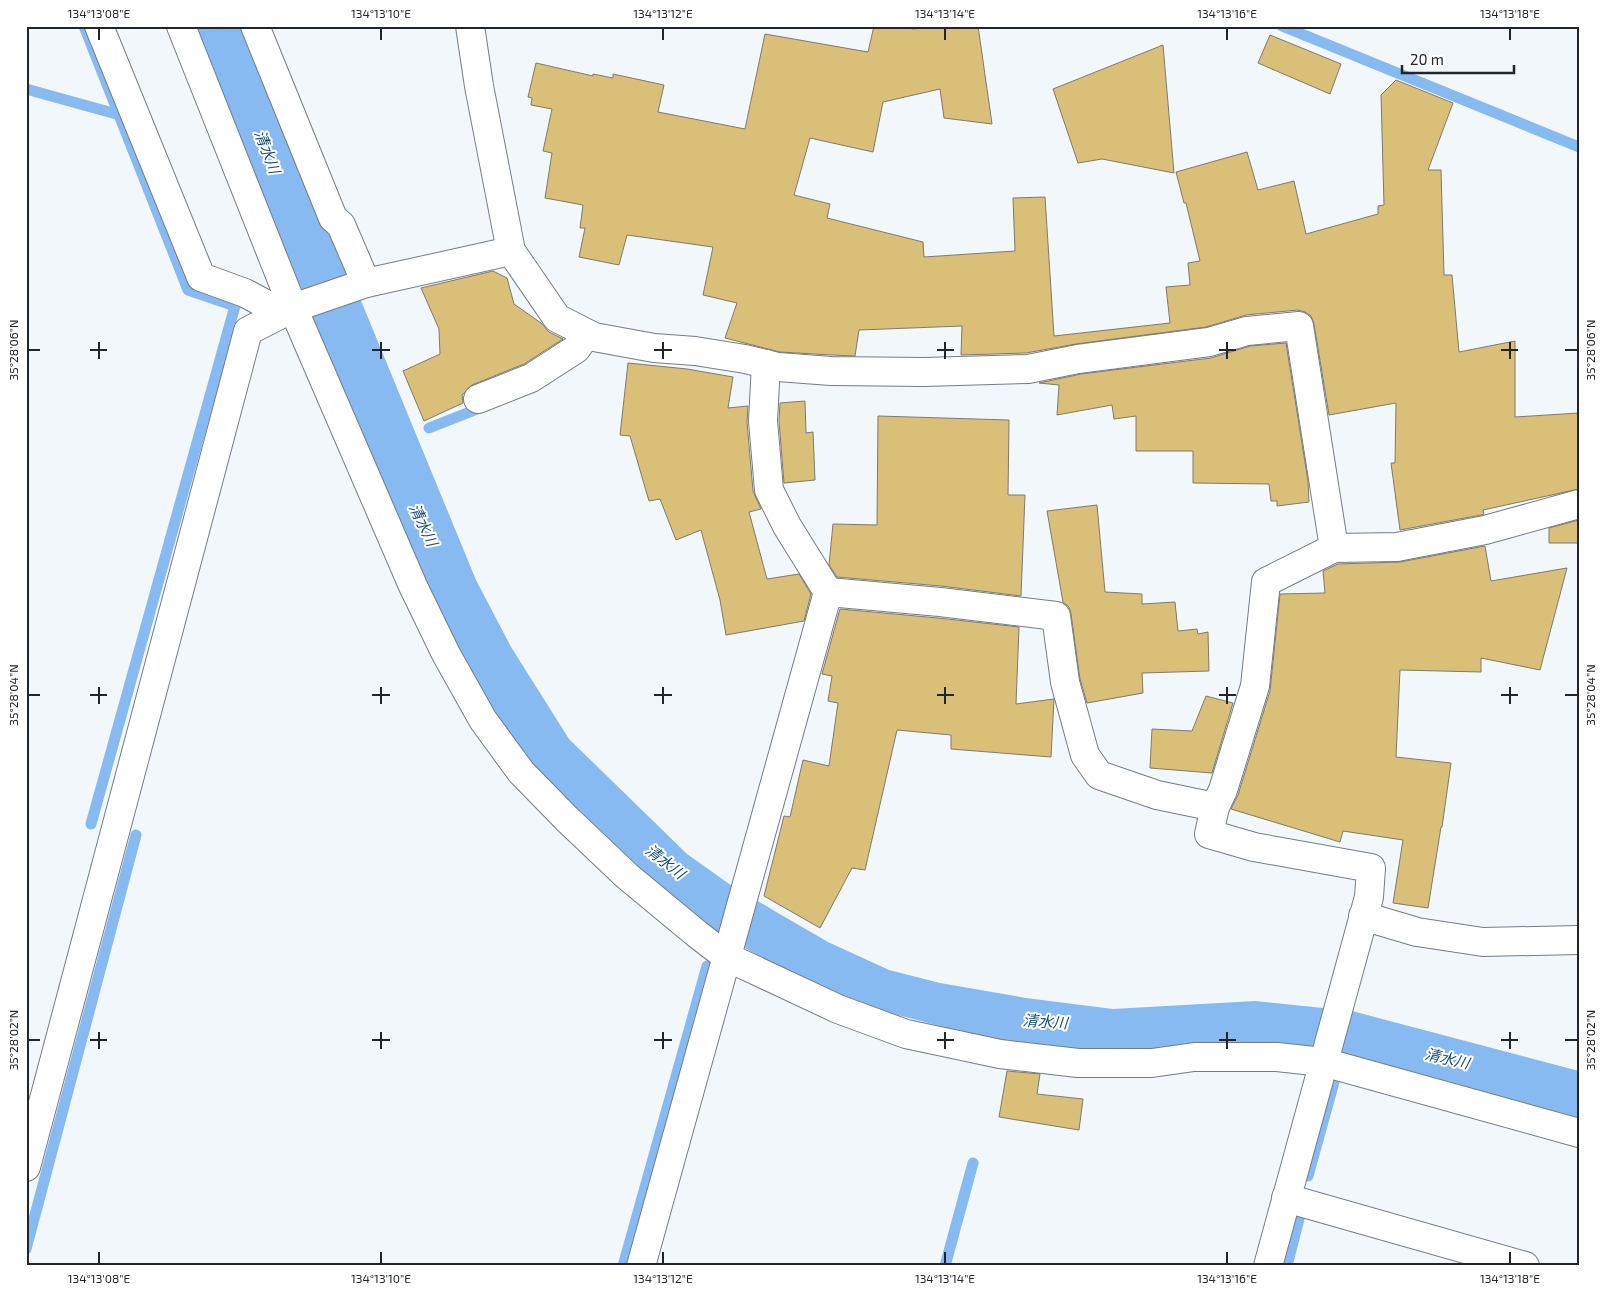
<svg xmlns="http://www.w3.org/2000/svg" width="1605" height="1292" viewBox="0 0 1605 1292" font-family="'Exo 2','Noto Sans JP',sans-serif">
<rect width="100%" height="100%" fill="#f2f7fc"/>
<path fill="#87baf0" d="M192 26H248L476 580 511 647 569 739 687 854 732 886 778 913 828 942 889 970 940 983 1026 998 1113 1009 1255 1001 1352 1011 1579 1071V1120L1441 1082 1115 1053 1054 1050 974 1035 852 1003 793 975 723 936 690 914 543 783 500 729 431 604 219 95Z"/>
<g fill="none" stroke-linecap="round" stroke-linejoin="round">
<g stroke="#87baf0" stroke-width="11">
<path d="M84 26 188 290 235 306 91 824"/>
<path d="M1282 26 1579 147"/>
<path d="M26 89 120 115"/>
<path d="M429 428 485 406"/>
<path d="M1308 1176 1334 1082"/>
<path d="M26 1249 136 835"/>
<path d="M623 1266 707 966"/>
<path d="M945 1266 973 1163"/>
<path d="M1287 1266 1299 1219"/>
</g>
</g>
<g fill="#d9bf78" stroke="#7f7a6b">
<path d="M874 26H899L913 29 937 26H978L992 124 944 118 940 89 883 102 873 152 810 138 794 195 830 204 827 218 923 242 924 257 1015 251 1013 198 1045 197 1054 336 1170 323 1166 287 1190 285 1188 263 1200 261 1186 203H1184L1176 172 1247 152 1258 190 1294 181 1306 234 1378 214V206L1384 205 1381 95 1396 80 1453 103 1428 170H1441L1444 275H1452L1459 352 1515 341V417L1579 413V489L1483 510 1484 514 1481 515 1400 530 1391 463H1395L1396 403 1329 415 1314 324 1311 316 1305 312 1298 310 1246 315 1206 327 1076 344 1026 353 961 355 962 326 859 330 855 356 832 355 780 352 725 338 737 303 703 295 713 247 627 235 619 265 579 257 585 228H580L583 205 545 198 552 153 543 151 552 109 531 105 532 98 528 97 536 63 593 76V74L613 78V74L664 85 658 112 745 129 765 34 868 52Z"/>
<path d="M1270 35 1341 64 1330 94 1258 63Z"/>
<path d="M1163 45 1174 173 1102 159 1078 163 1053 89Z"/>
<path d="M493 271 507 278 514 304 541 323 549 332 563 339 524 364 472 385 462 395 463 403 424 421 403 371 440 354 439 329 421 288Z"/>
<path d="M1286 343 1308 481 1309 502 1277 506V501H1271L1269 484 1193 483V451H1136V416L1114 419 1112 405 1057 415 1059 385 1039 383 1081 374 1211 358 1250 346Z"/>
<path d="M628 363 687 369 733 377 728 408 748 406 747 422 753 491 761 509 749 512 767 579 799 574 811 594 804 621 726 635 720 600 701 530 676 540 660 499 649 501 630 436 620 435Z"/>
<path d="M805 401 806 433 813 432 815 480 784 483 779 421 780 403Z"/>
<path d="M878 416 1009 420 1008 495H1025L1021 596 941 586 837 577 829 565 833 524 877 525Z"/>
<path d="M1097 505 1105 592 1142 594V604L1175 602 1178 631 1197 629 1198 634 1208 632 1209 671 1142 673 1143 693 1087 703 1080 679 1071 614 1069 607 1063 602 1047 511Z"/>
<path d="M1579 520V543H1549V528Z"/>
<path d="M1485 546 1491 581 1567 568 1540 670 1481 658V672L1400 670 1396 757 1451 763 1442 827H1441L1428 908 1393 903 1403 840 1343 831 1340 842 1231 809 1238 795 1270 691 1280 594 1325 593 1323 571 1338 564 1400 562Z"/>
<path d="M840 609 938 618 1019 627 1016 704 1054 699 1051 757 951 749V735L897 730 865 870 852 868 820 928 764 896 784 816 790 817 803 760 829 766 838 703 828 701 832 676 822 674Z"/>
<path d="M1206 696 1233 703 1212 773 1150 768 1152 729 1192 731Z"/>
<path d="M1007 1071 1040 1074 1037 1094 1083 1099 1079 1130 999 1117Z"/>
</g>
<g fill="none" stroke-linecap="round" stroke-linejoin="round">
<g stroke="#727d89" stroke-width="30">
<g id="minor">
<path d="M99 26 201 277 245 293 282 313"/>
<path d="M181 26 293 308 413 586 446 654 483 720 521 772 567 819 627 876 697 934 727 957 838 1009 906 1034 1000 1054 1078 1063H1152L1194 1057H1277L1323 1062 1579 1133"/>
<path d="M255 26 333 218 341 225 366 283"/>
<path d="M470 26 479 86 511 251 557 318 594 337 654 348 695 351 745 359 778 367 831 371 924 372 1028 369 1078 359 1209 342 1247 331 1299 326 1334 548"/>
<path d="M478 399 531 378 576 349 587 334"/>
<path d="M828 592 940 602 1056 616 1065 682 1085 755 1099 775 1157 795 1215 807 1223 790 1255 686 1266 582 1334 548 1397 547 1485 530 1579 504"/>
<path d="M1215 807 1209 834 1254 847 1371 868 1369 897 1268 1266"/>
<path d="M1363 916 1417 932 1483 942 1579 940"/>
<path d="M26 1167 248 331 293 308 366 283 511 251"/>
<path d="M1286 1198 1525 1266"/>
<path d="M641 1266 828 592 787 526 769 490 763 421 766 364"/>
</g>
</g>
<use href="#minor" stroke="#fff" stroke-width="28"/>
</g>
<path fill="none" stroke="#22262b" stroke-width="2" d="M99 28V40M381 28V40M663 28V40M945 28V40M1227 28V40M1510 28V40M99 342V359M381 342V359M663 342V359M945 342V359M1227 342V359M1510 342V359M28 350H40M90 350H107M372 350H390M654 350H672M937 350H954M1219 350H1236M1501 350H1518M1565 350H1578M99 687V704M381 687V704M663 687V704M945 687V704M1227 687V704M1510 687V704M28 695H40M90 695H107M372 695H390M654 695H672M937 695H954M1219 695H1236M1501 695H1518M1565 695H1578M99 1032V1049M381 1032V1049M663 1032V1049M945 1032V1049M1227 1032V1049M1510 1032V1049M28 1040H40M90 1040H107M372 1040H390M654 1040H672M937 1040H954M1219 1040H1236M1501 1040H1518M1565 1040H1578M99 1252V1264M381 1252V1264M663 1252V1264M945 1252V1264M1227 1252V1264M1510 1252V1264"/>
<g text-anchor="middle" stroke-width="4" stroke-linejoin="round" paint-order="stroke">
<g font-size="15" font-style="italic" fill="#144b7c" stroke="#fff">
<text transform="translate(267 152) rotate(69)" y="5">清水川</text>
<text transform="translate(423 525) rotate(64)" y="5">清水川</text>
<text transform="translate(665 862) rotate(38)" y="5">清水川</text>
<text transform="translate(1045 1022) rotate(4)" y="5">清水川</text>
<text transform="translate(1447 1059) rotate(13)" y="5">清水川</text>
</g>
</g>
<rect width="1605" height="1292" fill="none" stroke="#ffffff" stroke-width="55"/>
<path d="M1402 65v8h112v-8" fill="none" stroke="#22262b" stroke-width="2.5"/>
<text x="1410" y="65" font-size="15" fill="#22262b" stroke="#ffffff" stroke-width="4" paint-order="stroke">20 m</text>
<rect x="28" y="28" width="1550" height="1236" fill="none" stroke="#22262b" stroke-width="2"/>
<g font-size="12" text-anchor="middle" fill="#22262b">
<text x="99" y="18">134°13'08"E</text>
<text x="381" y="18">134°13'10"E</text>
<text x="663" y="18">134°13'12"E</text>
<text x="945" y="18">134°13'14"E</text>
<text x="1227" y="18">134°13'16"E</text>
<text x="1510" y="18">134°13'18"E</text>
<text transform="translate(14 350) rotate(-90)" y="4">35°28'06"N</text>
<text transform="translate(1591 350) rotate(-90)" y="4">35°28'06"N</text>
<text transform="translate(14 695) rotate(-90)" y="4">35°28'04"N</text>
<text transform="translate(1591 695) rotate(-90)" y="4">35°28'04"N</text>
<text transform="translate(14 1040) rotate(-90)" y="4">35°28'02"N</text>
<text transform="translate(1591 1040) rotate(-90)" y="4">35°28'02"N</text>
<text x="99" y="1283">134°13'08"E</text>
<text x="381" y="1283">134°13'10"E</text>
<text x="663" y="1283">134°13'12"E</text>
<text x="945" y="1283">134°13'14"E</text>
<text x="1227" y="1283">134°13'16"E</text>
<text x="1510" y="1283">134°13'18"E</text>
</g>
</svg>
